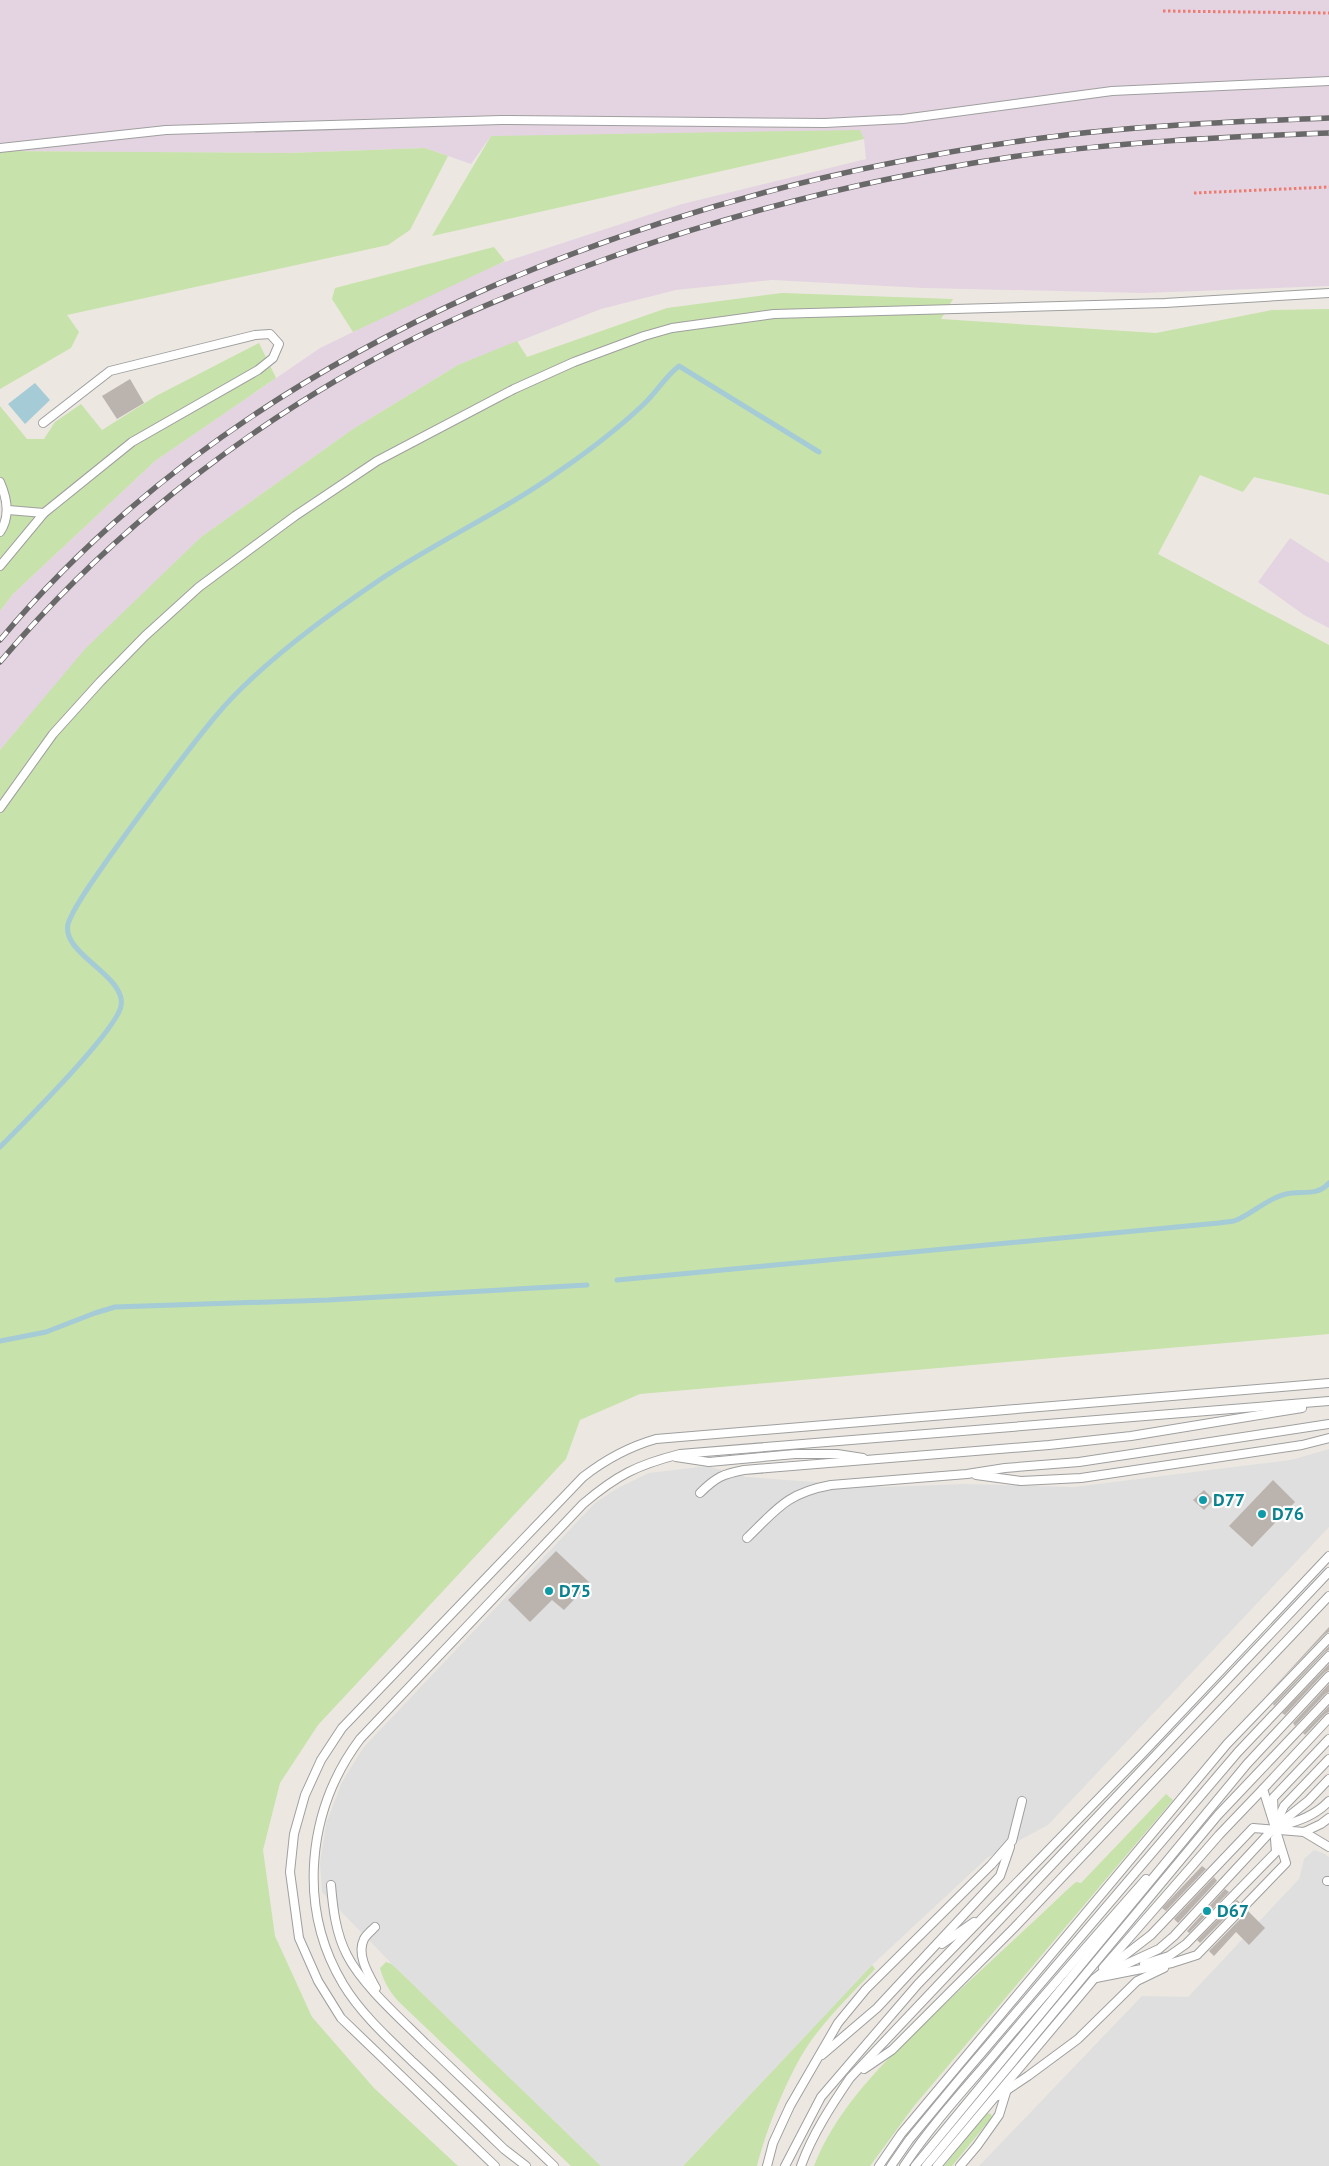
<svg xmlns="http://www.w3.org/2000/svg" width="1329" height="2166" viewBox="0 0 1329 2166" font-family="'PT Sans',sans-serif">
<rect width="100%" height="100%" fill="#ece8e1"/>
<g fill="#e4d4e1">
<path d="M0 0H1329V286L1143 293 923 288 772 280 676 290 601 309 458 365 353 429 201 537 86 649 0 750V611L13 594 155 461 320 348 483 269 682 204 866 159 864 139 491 136 471 164 425 148 289 153 0 151Z"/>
<path d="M1290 538 1329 563V628L1304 615 1258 582Z"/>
</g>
<g fill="#c7e2aa">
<path d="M860 130 864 139 432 236 491 136Z"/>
<path d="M425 148 448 156 410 230 388 245 67 315 79 332 71 348 0 389V151L289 153Z"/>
<path d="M494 247 505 261 353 332 332 299 335 288Z"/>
<path d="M782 293 953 299 941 319 1156 333 1272 310 1329 309V495L1254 477 1243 492 1200 475 1158 554 1329 645V1334L640 1394 580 1420 566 1459 318 1725 280 1783 263 1850 275 1936 312 2017 374 2088 458 2166H0V750L85 649 201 537 353 429 458 365 517 341 527 357 667 308Z"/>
<path d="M259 343 276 378 155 461 13 594 0 611V528L2 525 7 491 0 478V406L27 439H44L55 422 81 404 102 430 156 396Z"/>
<path d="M1166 1794 1173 1800 914 2106 870 2166H814C840 2099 899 2048 949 2000 989 1963 1029 1926 1068 1889L1076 1882 1081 1883Z"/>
<path d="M386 1962 392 1964 601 2166H571L398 2001C389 1991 383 1980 380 1968Z"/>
<path d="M872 1965 875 1969C855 1990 834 2011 816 2034 792 2064 766 2129 757 2166H683Z"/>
<path d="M987 2113 991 2114 992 2117 952 2166H944Z"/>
</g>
<g fill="#dfdfdf">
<path d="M1329 1449V1527L1048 1825 987 1858 872 1965 683 2166H601L392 1964 322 1892 320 1863 326 1824 342 1782 363 1748 595 1503 616 1489 649 1473 707 1466 746 1477 885 1487 966 1484 1074 1487 1291 1460Z"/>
<path d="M1314 1850 1323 1853 1329 1857V2166H979L1142 1996 1188 1997 1299 1879 1304 1859Z"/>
</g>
<path fill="#a5cbd6" d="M35 383 50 400 25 424 8 404Z"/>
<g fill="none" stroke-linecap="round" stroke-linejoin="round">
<g stroke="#a5cbd6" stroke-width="5">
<path d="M0 1147C23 1124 116 1031 121 1006 127 976 61 954 68 924 71 914 79 902 84 894 113 850 145 808 177 765 199 737 220 708 247 683 288 644 334 611 381 579 439 540 504 511 561 470 590 450 619 428 645 403 657 391 666 376 679 366L819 452"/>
<path d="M617 1280 1219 1223C1224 1222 1229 1222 1234 1221 1251 1215 1267 1198 1286 1194 1302 1190 1317 1197 1329 1183"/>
<path d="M0 1341 46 1332 95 1313 115 1307 328 1300 587 1285"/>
</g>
</g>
<g fill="#bbb4ae">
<path d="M130 379 144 403 117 419 102 396Z"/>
<path d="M1273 1480 1295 1502 1252 1547 1229 1526Z"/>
<path d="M1204 1490 1214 1500 1204 1510 1193 1500Z"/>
<path d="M556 1551 590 1583 564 1610 552 1600 530 1622 508 1600Z"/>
<path d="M1329 1627V1632L1325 1634 1265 1697Z"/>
<path d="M1329 1646V1650L1325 1652 1274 1706 1273 1704Z"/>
<path d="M1329 1664V1670L1325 1672 1285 1715 1282 1713Z"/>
<path d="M1329 1684V1692L1325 1694 1295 1726 1293 1723Z"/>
<path d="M1329 1706V1712L1325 1714 1305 1735 1303 1733Z"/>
<path d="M1202 1866 1206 1869 1166 1911 1162 1908Z"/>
<path d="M1214 1877 1217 1881 1178 1923 1174 1919Z"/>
<path d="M1225 1889 1229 1892 1189 1933 1187 1931Z"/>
<path d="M1237 1900 1240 1903 1200 1943 1197 1940Z"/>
<path d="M1248 1911 1265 1928 1249 1945 1236 1932 1214 1956 1209 1951Z"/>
</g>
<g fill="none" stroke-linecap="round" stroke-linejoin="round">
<g stroke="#9f9f9f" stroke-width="10">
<g id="service">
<path d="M0 148 166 130 501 120 825 123 903 119 1112 91 1329 81"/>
<path d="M43 423 110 371 255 335 270 334 279 344 273 358 258 370 132 442 44 513"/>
<path d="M0 482C7 498 11 516 0 532"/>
<path d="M0 566 44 513 8 510"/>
<path d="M0 808 53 734 100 682 145 636 199 587 295 516 377 461 514 389 574 362 644 336 672 328 774 314 1165 303 1329 293"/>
<path d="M676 1457 709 1462 795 1454H837L863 1458"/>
<path d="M976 1475 1021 1481 1081 1478 1302 1445 1329 1438"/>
<path d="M700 1493C716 1477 723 1474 744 1470L1049 1445 1131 1436 1302 1408"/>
<path d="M747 1538C777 1509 787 1493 831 1485L967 1474 1005 1468 1079 1462 1329 1424"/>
<path d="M1274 1817 1273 1798 1329 1739"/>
<path d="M1275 1826 1284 1806 1329 1759"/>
<path d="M1278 1827C1298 1821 1315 1816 1329 1801"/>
<path d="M1304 1832 1329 1847"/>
<path d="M1327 1881H1329"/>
<path d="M331 1885C333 1909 336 1934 347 1955 362 1985 401 2019 425 2043 468 2084 511 2125 554 2166"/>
<path d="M375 1927C371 1931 366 1935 364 1939 356 1955 369 1975 376 1988"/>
<path d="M942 1944 974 1922"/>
<path d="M1144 1964 1169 1956 1186 1944 1276 1852 1275 1839"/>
<path d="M1103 1968 1219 1835 1263 1789"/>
<path d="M1109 1972 1159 1949 1174 1936 1274 1828 1308 1801 1329 1779"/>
<path d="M1096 1978 1172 1963 1197 1955 1286 1863 1263 1789 1329 1718"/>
<path d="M822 2055 877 2008 1000 1876 1010 1847"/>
<path d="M864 2069 892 2050 1014 1928 1329 1596"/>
<path d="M998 2096 1028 2076 1078 2039 1137 1981 1164 1968"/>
<path d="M495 2166 341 2018 318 1981 299 1938 290 1872 294 1834 305 1795 321 1760 342 1728 583 1477C606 1459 628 1447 656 1439L1329 1383"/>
<path d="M526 2166 504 2149C474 2120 444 2091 414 2063 389 2039 361 2014 343 1984 297 1907 307 1810 360 1739L583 1504C617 1475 637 1465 680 1454L1329 1401"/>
<path d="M767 2166 773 2143 790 2106 838 2023 866 1989 991 1865 1012 1841 1022 1801"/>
<path d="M785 2166 821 2097 918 1984 1141 1755 1329 1556"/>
<path d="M801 2166C812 2135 831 2106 850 2078L1329 1572"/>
<path d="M879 2166 901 2134 1227 1744 1329 1638"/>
<path d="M891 2166 909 2140 962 2076 1238 1752 1329 1656"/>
<path d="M904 2166C930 2127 962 2092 992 2057 1042 1997 1094 1938 1146 1879"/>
<path d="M915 2166 1247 1764 1329 1676"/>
<path d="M926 2166 1218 1815 1329 1698"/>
<path d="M937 2166 1094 1979 1151 1935 1253 1828 1304 1832 1321 1824 1329 1818"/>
<path d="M960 2166 977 2146 999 2115 1007 2089"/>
</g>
</g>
<g stroke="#ec7c71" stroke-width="3" stroke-dasharray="2.5 2.5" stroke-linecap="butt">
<path d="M1163 11 1329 13"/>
<path d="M1194 193 1329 187"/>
</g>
<use href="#service" stroke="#fff" stroke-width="8"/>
<g stroke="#696969" stroke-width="5.5">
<g id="rail">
<path d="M0 640C253 338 661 189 1042 138 1137 125 1233 122 1329 118"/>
<path d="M0 662C116 525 263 412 425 333 482 305 542 282 603 260 735 212 872 178 1011 157 1117 142 1223 137 1329 133"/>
</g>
</g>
<use href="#rail" stroke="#fff" stroke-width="4" stroke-dasharray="11" stroke-linecap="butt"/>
</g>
<g fill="#0f9aa8" stroke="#fff" stroke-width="2">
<circle cx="1203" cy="1500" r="5"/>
<circle cx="1262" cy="1514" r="5"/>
<circle cx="549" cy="1591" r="5"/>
<circle cx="1207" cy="1911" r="5"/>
</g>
<g text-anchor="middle" stroke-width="4.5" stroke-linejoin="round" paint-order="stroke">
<g font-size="18" font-weight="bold" fill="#0d838f" stroke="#fff" text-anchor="start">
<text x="1213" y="1506">D77</text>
<text x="1272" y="1520">D76</text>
<text x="559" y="1597">D75</text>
<text x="1217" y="1917">D67</text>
</g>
</g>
</svg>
